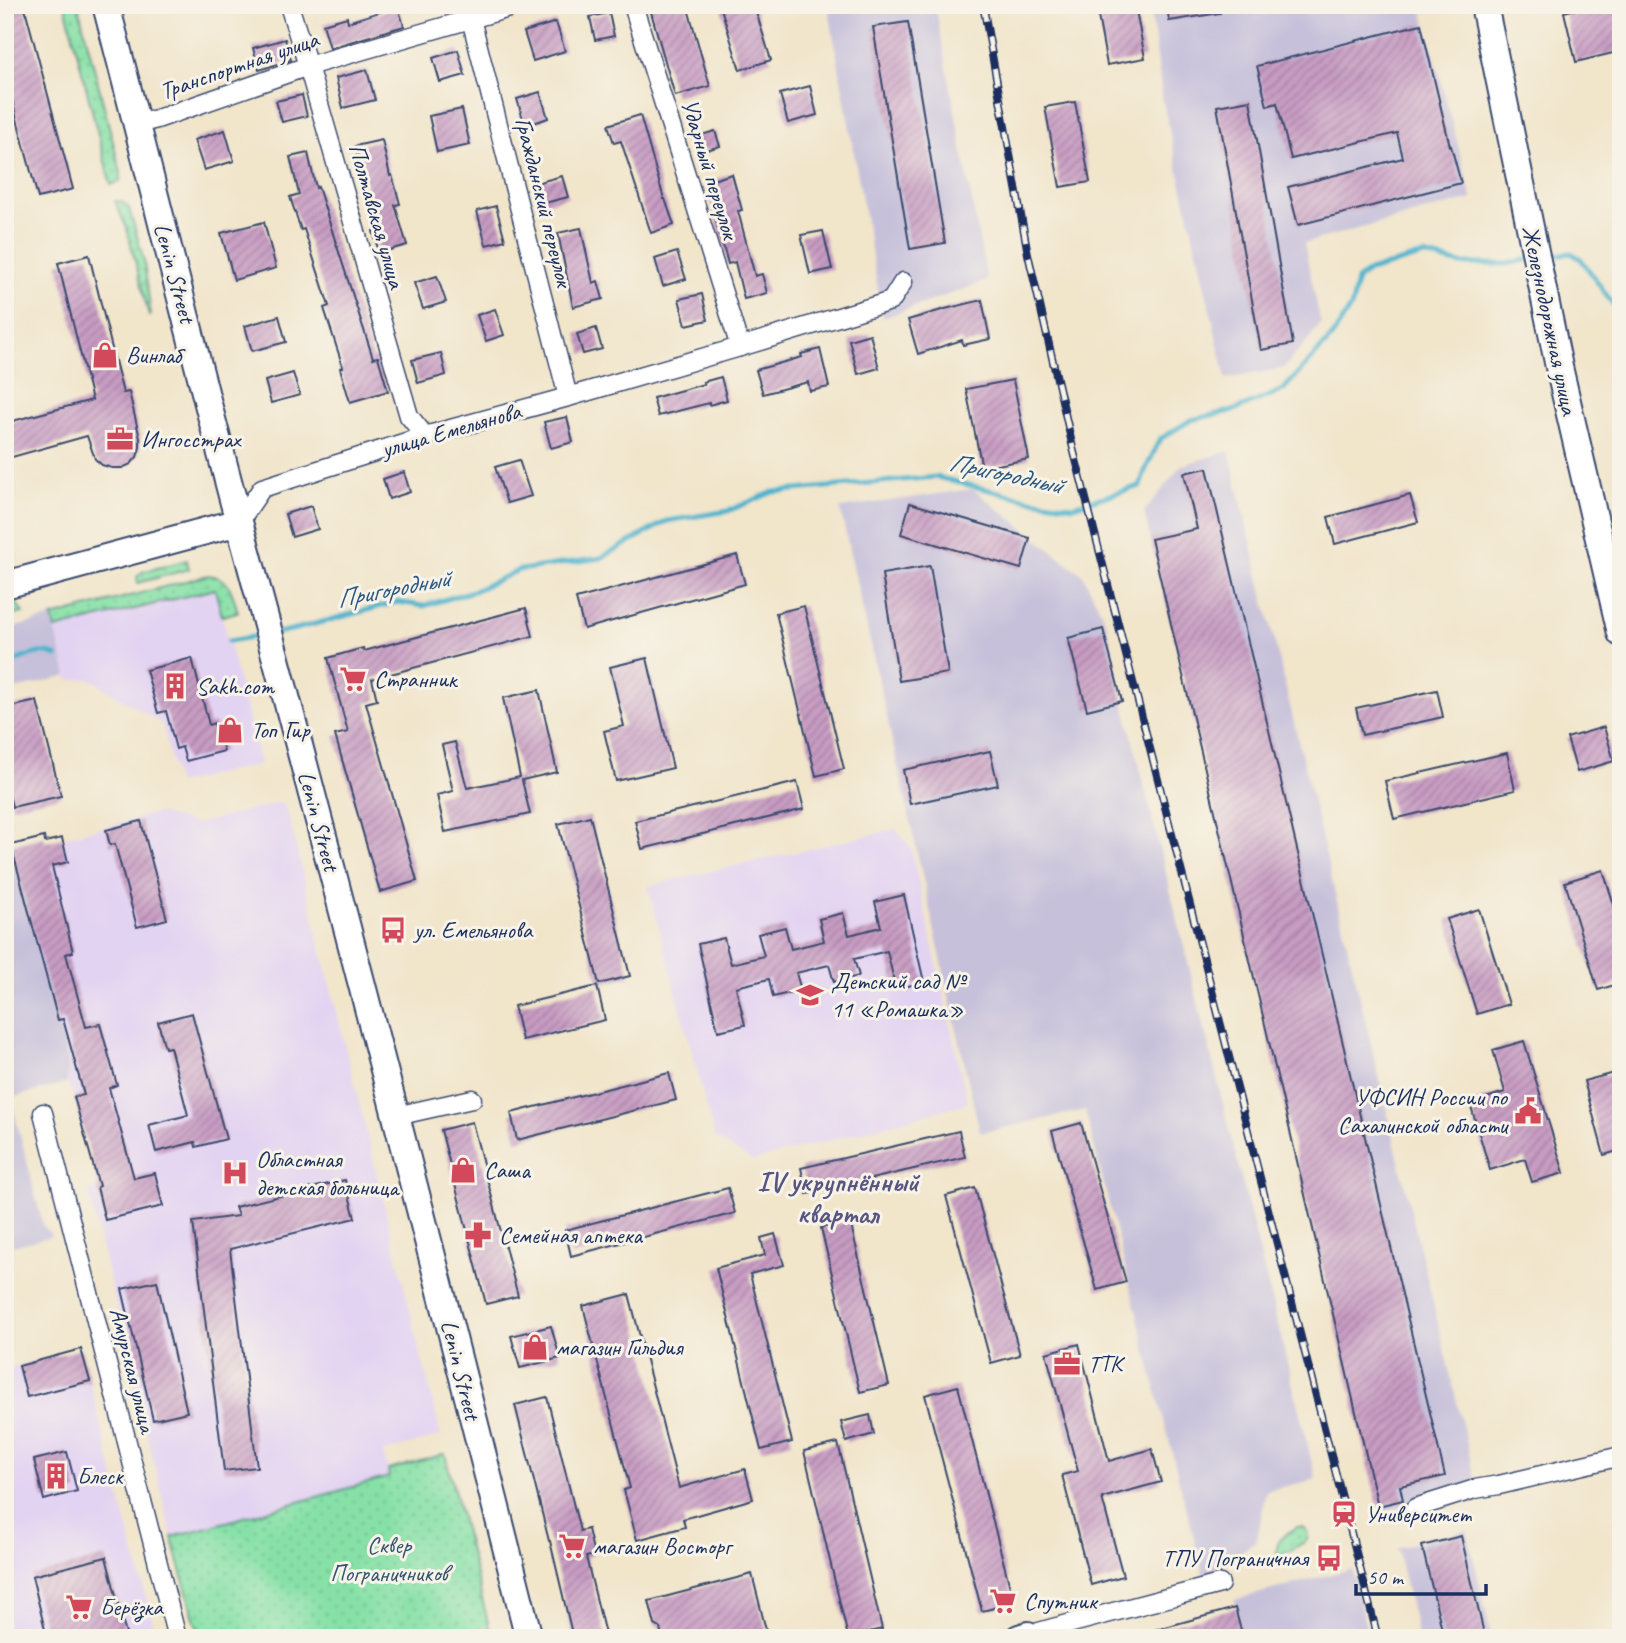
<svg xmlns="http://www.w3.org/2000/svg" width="1626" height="1643" viewBox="0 0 1626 1643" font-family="Caveat,sans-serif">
<defs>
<pattern id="green-dots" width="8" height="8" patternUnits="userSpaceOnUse" patternTransform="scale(1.75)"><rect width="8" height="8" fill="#87e1a7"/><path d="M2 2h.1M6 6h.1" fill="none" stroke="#74c192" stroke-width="1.8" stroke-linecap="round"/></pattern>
<pattern id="building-hatch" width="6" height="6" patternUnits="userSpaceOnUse" patternTransform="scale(1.75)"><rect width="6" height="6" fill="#c89cc3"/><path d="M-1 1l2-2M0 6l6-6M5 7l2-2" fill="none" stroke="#a280a2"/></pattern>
</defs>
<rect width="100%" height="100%" fill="#f7f3e8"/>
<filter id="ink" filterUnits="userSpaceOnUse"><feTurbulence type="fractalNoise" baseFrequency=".0143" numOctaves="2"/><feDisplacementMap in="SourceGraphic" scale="14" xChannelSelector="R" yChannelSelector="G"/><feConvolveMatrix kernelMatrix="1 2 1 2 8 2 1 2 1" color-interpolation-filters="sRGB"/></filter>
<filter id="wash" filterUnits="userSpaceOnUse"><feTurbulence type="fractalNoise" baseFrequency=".00686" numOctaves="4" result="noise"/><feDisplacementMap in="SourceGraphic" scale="28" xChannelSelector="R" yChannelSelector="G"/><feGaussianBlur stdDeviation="1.57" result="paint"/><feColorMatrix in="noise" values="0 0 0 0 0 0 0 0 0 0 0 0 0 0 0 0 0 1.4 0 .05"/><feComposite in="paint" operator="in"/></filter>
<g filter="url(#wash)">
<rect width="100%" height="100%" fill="#f1e5ca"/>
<g fill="#e3d3f2">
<path d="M215 589 260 764 177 784 162 724 91 679 68 680 55 629Z"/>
<path d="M278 803 283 805 287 810 441 1436 383 1452 390 1476 172 1537 88 1191 97 1187 94 1169 74 1097 67 1083 68 1063 58 1020 11 845 44 837 46 842 157 813 196 824Z"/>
<path d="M896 829 911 849 968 1103 753 1161 715 1139 648 886Z"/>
<path d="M81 1349 126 1522 157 1638H11L5 1611V1369Z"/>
</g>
<g fill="#c6c0da">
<path d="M828 5H935L987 281 883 318Z"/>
<path d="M1150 5H1421L1472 199 1304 243 1321 324 1284 368 1226 379 1163 102Z"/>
<path d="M1229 451 1476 1482 1384 1512 1144 512 1182 465Z"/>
<path d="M973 489 1083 575 1106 622 1123 700 1316 1479 1266 1491 1257 1540 1204 1578 1085 1110 980 1133 840 508Z"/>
<path d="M52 617 67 676 5 692V630Z"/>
<path d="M15 859 58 1020 68 1063 67 1083 11 1098 43 1226 52 1236 5 1248V866Z"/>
<path d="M1467 1530 1492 1638H1418L1397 1548Z"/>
<path d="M1352 1569 1369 1638H1124L1235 1609 1234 1600Z"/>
</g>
<g fill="url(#green-dots)" stroke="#518882" stroke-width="2">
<path d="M65 5H78L121 173 120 181 111 185Z"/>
<path d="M115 201H121L129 208 144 261 151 315 149 316 127 229Z"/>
<path d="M187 560 189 569 138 583 137 577 142 572Z"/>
<path d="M208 575C231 577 232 593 238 612L222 616 215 589 55 629 52 617Z"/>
<path d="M12 596 23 613 5 618V597Z"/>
<path d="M445 1454 492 1638H203L195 1622 172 1537 389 1477 388 1470Z"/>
<path d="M1297 1527C1304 1526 1308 1530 1308 1537L1306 1541 1281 1556 1277 1555C1275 1538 1284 1536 1297 1527Z"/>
</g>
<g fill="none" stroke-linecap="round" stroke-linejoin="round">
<g stroke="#4eb3cd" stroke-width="5">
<path d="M1544 256 1571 253 1581 259 1618 311H1621"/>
<path d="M277 633 296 629 397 602 424 606 476 590 519 570 601 558 667 521 728 511 773 492 936 477 1031 500 1073 506 1140 486 1145 471 1160 439 1191 420 1235 410 1283 390 1332 337 1352 305 1357 280 1369 271 1424 255 1461 264H1506L1531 259"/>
<path d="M229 641 264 635"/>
<path d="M5 666C22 659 39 647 56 656"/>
</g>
</g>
<g id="blocks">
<g fill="url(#building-hatch)">
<path d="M5 5H24L73 189 38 198 5 74Z"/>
<path d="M649 5H687L710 86 675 96Z"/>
<path d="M720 5H754L771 60 740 70Z"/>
<path d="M1096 5H1135L1145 58 1107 65Z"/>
<path d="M1167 5H1219L1220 13 1169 21Z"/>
<path d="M1591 5H1621V51L1576 62 1564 12Z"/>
<path d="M398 6 404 26 330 48 323 24 347 17 348 22Z"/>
<path d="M609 13 614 36 595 40 590 17Z"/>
<path d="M556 22 565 51 533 61 524 32Z"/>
<path d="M908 22 945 243 910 249 873 27Z"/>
<path d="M1421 24 1450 146H1451L1461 183 1298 225 1288 187 1403 158 1397 133 1291 159 1277 103 1267 106 1257 66Z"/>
<path d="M285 39 291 60 259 70 253 48Z"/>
<path d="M458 50 465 75 440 82 433 58Z"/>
<path d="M367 70 375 100 343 108 336 78Z"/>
<path d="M810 86 817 115 788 123 780 94Z"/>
<path d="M540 92 548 118 525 126 517 99Z"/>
<path d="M302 95 307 116 282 122 276 101Z"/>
<path d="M1250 100 1293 344 1261 350 1217 106Z"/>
<path d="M1075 102 1090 182 1060 187 1045 107Z"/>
<path d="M462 109 470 145 437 152 429 116Z"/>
<path d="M640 115 664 199H665L674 225 651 233 621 141 614 143 608 125Z"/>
<path d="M225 130 234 161 204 170 194 140Z"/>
<path d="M715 131 720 146 700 152 695 137Z"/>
<path d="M382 140 390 176 392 175 400 204 395 205 407 245 379 253 373 231 378 229 355 146Z"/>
<path d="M308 153 316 188 318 187 373 358 378 357 388 391 350 402 340 368 343 367 324 308 329 306 304 229 301 230 290 197 299 194 290 157Z"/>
<path d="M732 174 742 210 738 211 755 276 762 274 767 293 744 299 735 262 728 264 706 182Z"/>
<path d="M562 176 568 197 541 204 536 183Z"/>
<path d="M496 206 505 240 486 245 477 211Z"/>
<path d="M264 222 276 268 234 280 221 233Z"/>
<path d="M581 228 593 283 598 281 603 299 573 307 558 233Z"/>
<path d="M823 231 832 269 810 274 801 235Z"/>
<path d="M677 252 686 279 663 286 655 259Z"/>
<path d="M89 255 123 393 129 392 140 438V447L137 457 131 464 122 468H112L102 465 95 459 87 436 5 459V423L92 400 58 263Z"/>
<path d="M437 276 446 302 423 309 414 283Z"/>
<path d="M702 294 708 320 686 325 679 299Z"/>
<path d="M982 300 990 339 963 345 962 340 918 354 908 320 945 309Z"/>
<path d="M495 309 504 335 486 341 477 315Z"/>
<path d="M279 316 286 342 252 351 245 326Z"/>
<path d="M596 328 602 349 583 354 577 334Z"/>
<path d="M870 334 879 368 858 374 849 340Z"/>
<path d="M820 349 829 387 810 391 808 382 763 394 756 370 802 357 801 354Z"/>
<path d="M441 353 446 375 418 383 412 360Z"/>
<path d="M293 373 300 395 271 403 265 381Z"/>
<path d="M721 377 727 400 709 405V403L658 416 653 398 704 384 703 382Z"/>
<path d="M1013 380 1029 459 982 468 966 389Z"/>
<path d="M567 417 573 442 551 448 544 422Z"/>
<path d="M519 460 531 496 507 503 495 467Z"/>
<path d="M1207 468 1445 1476 1400 1486 1403 1500 1378 1506 1151 539 1197 529 1184 473Z"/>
<path d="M404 472 410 492 389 499 383 479Z"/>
<path d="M1410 495 1418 522 1335 544 1328 517Z"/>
<path d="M910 503 1030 538 1021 569 901 534Z"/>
<path d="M311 506 318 529 292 537 285 514Z"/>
<path d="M737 555 745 584 584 629 576 599Z"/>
<path d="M930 566 948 673 899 681 882 574Z"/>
<path d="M804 606 844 769 816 776 776 613Z"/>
<path d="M526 608 533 636 372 679 377 700 366 703 417 881 380 892 335 735 348 732 328 658 363 648 364 651Z"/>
<path d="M1103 629 1122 701 1087 710 1068 638Z"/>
<path d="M192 658 209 725 214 723 218 738H220L224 751 186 761 182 747 176 749 166 711 158 713 146 670Z"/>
<path d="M647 658 673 768 616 781 604 731 624 726 610 667Z"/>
<path d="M539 690 557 772 522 780 530 814 445 832 437 795 453 791 442 745 455 742 467 788 520 777 503 698Z"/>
<path d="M1437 690 1443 717 1362 735 1356 708Z"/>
<path d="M37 701 61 796 12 807 5 778V708Z"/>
<path d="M1604 727 1614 761 1577 772 1567 738Z"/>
<path d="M990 751 998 785 910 804 903 770Z"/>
<path d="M1507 753 1515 790 1394 819 1385 781Z"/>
<path d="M797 782 804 809 642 849 635 821Z"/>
<path d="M590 816 630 976 599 984 558 824Z"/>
<path d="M141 821 167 919 137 927 115 844 110 845 106 830Z"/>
<path d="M44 837 45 842 62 838 68 862 52 866 73 952 66 954 86 1027 100 1024 117 1085 109 1088 134 1178 155 1173 163 1206 105 1220 97 1187 99 1186 74 1097 84 1095 63 1019 58 1020 11 845Z"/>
<path d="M1603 870 1621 927V983L1598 990 1565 882Z"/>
<path d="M904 895 924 982 896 989 887 951 854 959 859 976 834 982 829 965 796 973 801 990 773 997 769 979 736 987 745 1025 718 1031 698 944 724 938 731 964 764 956 758 934 785 927 791 949 824 941 819 919 843 913 849 935 881 927 875 902Z"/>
<path d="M1479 909 1509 1004 1477 1014 1447 919Z"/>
<path d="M597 986 605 1020 522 1040 514 1006Z"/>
<path d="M192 1013 226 1139 196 1147 195 1142 156 1152 149 1125 188 1115 170 1047 165 1048 158 1022Z"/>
<path d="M1524 1041 1564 1173 1532 1182 1525 1159 1490 1170 1470 1103 1505 1092 1493 1050Z"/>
<path d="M1621 1071V1150L1604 1155 1584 1081Z"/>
<path d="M669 1073 676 1100 517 1140 511 1113Z"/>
<path d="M472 1122 518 1296 486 1304 441 1130Z"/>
<path d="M1081 1123 1126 1282 1097 1290 1052 1131Z"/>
<path d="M959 1131 965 1157 807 1194 801 1168Z"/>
<path d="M345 1180 355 1218 230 1249 257 1467 224 1471 193 1222 238 1216 235 1207Z"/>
<path d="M728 1188 735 1213 571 1256 565 1230Z"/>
<path d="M975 1188 1020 1355 991 1363 946 1196Z"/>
<path d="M850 1221 889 1385 860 1392 821 1228Z"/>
<path d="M775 1234 784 1265 750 1274 792 1442 761 1450 716 1268 765 1255 761 1238Z"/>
<path d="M157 1281 187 1412 153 1420 122 1289Z"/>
<path d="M629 1294 679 1488 745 1469 753 1499 683 1519 685 1527 637 1540 624 1490 630 1488 583 1306Z"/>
<path d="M551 1326 560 1358 520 1368 511 1336Z"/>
<path d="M1079 1344 1109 1461 1152 1449 1161 1482 1102 1498 1123 1576 1091 1585 1062 1475 1078 1471 1046 1353Z"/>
<path d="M81 1349 90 1381 27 1397 19 1366Z"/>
<path d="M958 1386 1014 1603 982 1611 925 1395Z"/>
<path d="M547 1397 580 1531 588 1529 594 1555 586 1557 606 1638H573L550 1541H549L515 1405Z"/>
<path d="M870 1415 874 1434 846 1442 841 1422Z"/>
<path d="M838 1443 882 1629 848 1637 804 1451Z"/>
<path d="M67 1452 77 1491 44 1500 34 1460Z"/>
<path d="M1461 1536 1485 1638H1444L1422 1546Z"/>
<path d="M106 1557 127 1638H47L32 1576Z"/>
<path d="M752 1574 768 1638H662L660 1628 655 1625 649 1601Z"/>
<path d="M1235 1608 1243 1638H1143V1633Z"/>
</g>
</g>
</g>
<g filter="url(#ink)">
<use href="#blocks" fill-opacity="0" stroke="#3b4a6e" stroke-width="2"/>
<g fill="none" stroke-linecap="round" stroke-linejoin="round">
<g stroke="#3b4a6e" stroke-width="21">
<g id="street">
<path d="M289 5 308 66 409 416 425 436"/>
<path d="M633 5 740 347"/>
<path d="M471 19 568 397"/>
<path d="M137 124 157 119 308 66 519 5"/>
<path d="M239 522 262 488 425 436 568 397 740 347 891 301 903 282"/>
<path d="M43 1113 177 1638"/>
<path d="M396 1116 472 1099"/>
<path d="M1415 1508 1475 1489 1499 1485 1621 1456"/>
<path d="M1028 1638V1635L1053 1628 1220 1584"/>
</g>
</g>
<g stroke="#3b4a6e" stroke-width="30">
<g id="secondary">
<path d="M106 5C151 177 193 350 239 522 340 893 435 1265 529 1638"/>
<path d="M1484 5 1559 367 1621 633"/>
<path d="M5 585 239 522"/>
<path d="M1019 1638 1028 1635"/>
</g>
</g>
<use href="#street" stroke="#fff" stroke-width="18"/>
<use href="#secondary" stroke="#fff" stroke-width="26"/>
<g stroke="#1b2f5e" stroke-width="8">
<path id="rail" d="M983 5 1028 254 1073 448 1378 1638"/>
</g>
<use href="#rail" stroke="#f7f3e8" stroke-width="5" stroke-dasharray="16" stroke-linecap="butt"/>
</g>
</g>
<defs>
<g id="shop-bare" transform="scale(2.1)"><path d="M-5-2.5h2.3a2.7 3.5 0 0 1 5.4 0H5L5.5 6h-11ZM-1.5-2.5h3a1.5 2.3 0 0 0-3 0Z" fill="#d1495b" stroke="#f7f3e8" stroke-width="2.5" paint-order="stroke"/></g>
<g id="office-bare" transform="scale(2.1)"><path d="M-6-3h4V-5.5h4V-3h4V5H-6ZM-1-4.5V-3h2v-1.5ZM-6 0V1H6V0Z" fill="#d1495b" stroke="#f7f3e8" stroke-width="2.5" paint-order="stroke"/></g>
<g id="supermarket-bare" transform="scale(2.1)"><path d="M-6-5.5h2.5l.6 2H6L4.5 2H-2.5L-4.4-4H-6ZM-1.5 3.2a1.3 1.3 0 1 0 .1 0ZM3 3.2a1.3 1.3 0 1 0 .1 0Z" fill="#d1495b" stroke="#f7f3e8" stroke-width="2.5" paint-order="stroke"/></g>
<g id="building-bare" transform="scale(2.1)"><path d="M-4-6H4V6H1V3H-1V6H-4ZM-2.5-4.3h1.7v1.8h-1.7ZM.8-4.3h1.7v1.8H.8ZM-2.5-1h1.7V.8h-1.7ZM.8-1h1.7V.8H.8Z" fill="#d1495b" stroke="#f7f3e8" stroke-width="2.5" paint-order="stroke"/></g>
<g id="bus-bare" transform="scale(2.1)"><path d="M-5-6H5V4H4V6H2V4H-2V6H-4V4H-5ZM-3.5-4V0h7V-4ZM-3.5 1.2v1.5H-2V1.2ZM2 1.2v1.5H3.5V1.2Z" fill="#d1495b" stroke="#f7f3e8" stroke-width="2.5" paint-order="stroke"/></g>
<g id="school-bare" transform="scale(2.1)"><path d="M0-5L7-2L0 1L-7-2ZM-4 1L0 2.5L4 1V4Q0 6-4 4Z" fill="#d1495b" stroke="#f7f3e8" stroke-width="2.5" paint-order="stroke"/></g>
<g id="civic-bare" transform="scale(2.1)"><path d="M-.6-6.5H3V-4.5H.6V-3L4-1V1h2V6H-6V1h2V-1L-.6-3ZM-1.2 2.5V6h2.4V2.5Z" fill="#d1495b" stroke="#f7f3e8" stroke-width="2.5" paint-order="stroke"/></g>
<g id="hospital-bare" transform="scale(2.1)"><path d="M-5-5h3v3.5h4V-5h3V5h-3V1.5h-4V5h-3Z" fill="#d1495b" stroke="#f7f3e8" stroke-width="2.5" paint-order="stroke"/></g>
<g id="pharmacy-bare" transform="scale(2.1)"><path d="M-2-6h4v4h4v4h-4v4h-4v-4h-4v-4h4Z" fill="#d1495b" stroke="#f7f3e8" stroke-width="2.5" paint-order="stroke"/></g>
<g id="station-bare" transform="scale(2.1)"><path d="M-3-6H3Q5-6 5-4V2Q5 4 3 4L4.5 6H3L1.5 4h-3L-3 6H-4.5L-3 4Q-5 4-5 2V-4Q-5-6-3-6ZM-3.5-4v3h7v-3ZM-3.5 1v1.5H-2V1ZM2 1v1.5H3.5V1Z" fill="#d1495b" stroke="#f7f3e8" stroke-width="2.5" paint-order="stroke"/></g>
</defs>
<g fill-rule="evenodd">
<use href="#shop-bare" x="105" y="355"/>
<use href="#office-bare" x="120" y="439"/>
<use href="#supermarket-bare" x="353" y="679"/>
<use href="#building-bare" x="175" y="686"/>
<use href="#shop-bare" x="230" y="730"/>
<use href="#bus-bare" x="393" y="930"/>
<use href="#school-bare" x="810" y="995"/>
<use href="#civic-bare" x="1528" y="1111"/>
<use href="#shop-bare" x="463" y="1170"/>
<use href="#hospital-bare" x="235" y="1173"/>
<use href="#pharmacy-bare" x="478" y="1235"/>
<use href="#shop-bare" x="535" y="1347"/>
<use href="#office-bare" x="1067" y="1364"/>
<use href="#building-bare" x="56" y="1476"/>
<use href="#station-bare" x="1344" y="1514"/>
<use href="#supermarket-bare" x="572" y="1546"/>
<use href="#bus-bare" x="1329" y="1558"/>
<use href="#supermarket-bare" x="1003" y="1601"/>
<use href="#supermarket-bare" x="79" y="1607"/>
</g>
<g text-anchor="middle" stroke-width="6" stroke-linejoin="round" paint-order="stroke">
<g font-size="24" fill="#1b2f5e" stroke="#f7f3e8">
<text transform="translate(239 65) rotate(-19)" y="8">Транспортная улица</text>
<text transform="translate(710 169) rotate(73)" y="8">Ударный переулок</text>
<text transform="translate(544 202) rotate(76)" y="8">Гражданский переулок</text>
<text transform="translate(377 216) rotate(74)" y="8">Полтавская улица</text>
<text transform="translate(175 273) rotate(75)" y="8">Lenin Street</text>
<text transform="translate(1550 320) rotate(78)" y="8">Железнодорожная улица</text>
<text transform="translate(451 430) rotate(-16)" y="8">улица Емельянова</text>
<text transform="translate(319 821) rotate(75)" y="8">Lenin Street</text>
<text transform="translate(133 1370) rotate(76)" y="8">Амурская улица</text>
<text transform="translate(461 1370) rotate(76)" y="8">Lenin Street</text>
</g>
<g font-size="24" fill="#1b2f5e" stroke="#f7f3e8" text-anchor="start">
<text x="126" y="363">Винлаб</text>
<text x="141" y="447">Ингосстрах</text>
<text x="374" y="687">Странник</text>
<text x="196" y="694">Sakh.com</text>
<text x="251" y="738">Топ Гир</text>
<text x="414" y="938">ул. Емельянова</text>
<text x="831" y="989">Детский сад №<tspan x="831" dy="28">11 «Ромашка»</tspan></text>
<text x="1507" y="1105" text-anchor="end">УФСИН России по<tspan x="1507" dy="28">Сахалинской области</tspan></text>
<text x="256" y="1167">Областная<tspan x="256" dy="28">детская больница</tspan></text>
<text x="484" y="1178">Саша</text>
<text x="499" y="1243">Семейная аптека</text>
<text x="556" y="1355">магазин Гильдия</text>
<text x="1088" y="1372">ТТК</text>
<text x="77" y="1484">Блеск</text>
<text x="1365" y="1522">Университет</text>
<text x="593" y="1554">магазин Восторг</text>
<text x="1308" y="1566" text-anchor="end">ТПУ Пограничная</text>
<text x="1024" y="1609">Спутник</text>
<text x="100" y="1615">Берёзка</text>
</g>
<g font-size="24" fill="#31536d" stroke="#f7f3e8">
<text x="389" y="1553">Сквер<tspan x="389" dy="28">Пограничников</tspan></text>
</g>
<g font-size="26" font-style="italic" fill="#2a577f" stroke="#f7f3e8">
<text transform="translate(1006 473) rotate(12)" y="9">Пригородный</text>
<text transform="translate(393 588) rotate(-11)" y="9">Пригородный</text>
</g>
<g font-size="28" font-weight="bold" fill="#585581" stroke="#f7f3e8">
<text x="838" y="1191">IV укрупнённый<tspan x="838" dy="32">квартал</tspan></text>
</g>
</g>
<rect width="1626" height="1643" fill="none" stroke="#f7f3e8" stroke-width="28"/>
<path d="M1356 1584v10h130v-10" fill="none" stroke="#1b2f5e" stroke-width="3.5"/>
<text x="1367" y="1584" font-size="21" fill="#1b2f5e" stroke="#f7f3e8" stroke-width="5" paint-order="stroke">50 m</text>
</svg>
